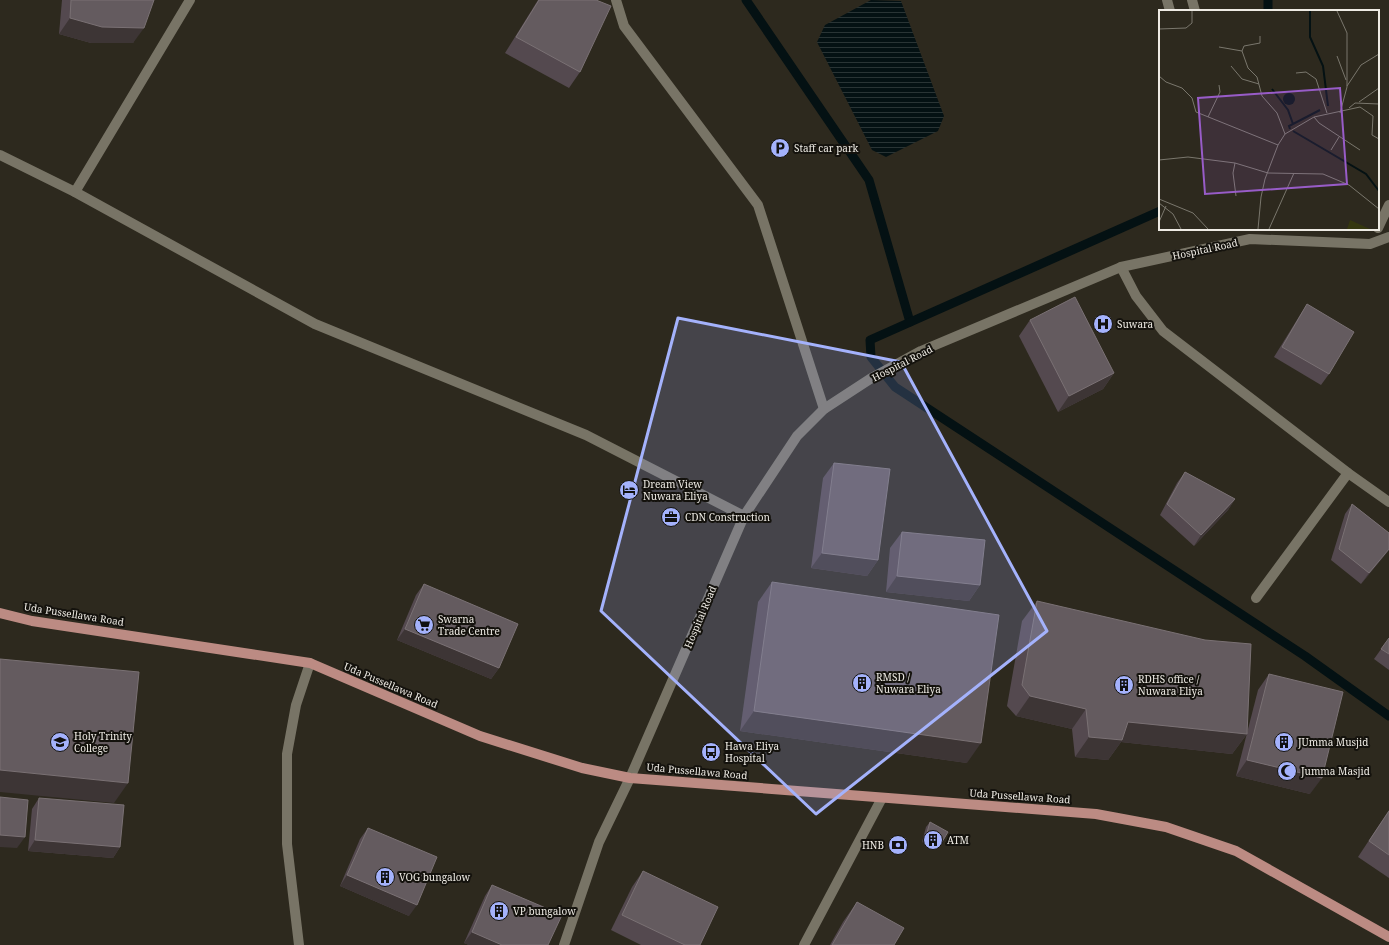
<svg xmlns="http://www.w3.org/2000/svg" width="1389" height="945" viewBox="0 0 1389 945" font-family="'Noto Serif',serif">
<defs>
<pattern id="water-rules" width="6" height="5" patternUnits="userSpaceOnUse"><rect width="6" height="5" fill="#041113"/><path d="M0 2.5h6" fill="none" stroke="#293435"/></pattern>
</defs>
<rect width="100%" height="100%" fill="#2d291e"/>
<path fill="url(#water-rules)" d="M871 0 901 1 944 116 938 131 886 157 872 150 817 42 825 25Z"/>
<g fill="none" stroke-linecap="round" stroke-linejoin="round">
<g stroke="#041113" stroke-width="9">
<path d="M746 0 869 180 910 322"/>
<path d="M1268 11V0"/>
<path d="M1160 211 870 340 871 357 895 387 1305 656 1389 716"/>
</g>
<g stroke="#787466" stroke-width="10">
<path d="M616 0 624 26 758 205 824 409"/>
<path d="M1167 0 1170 11"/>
<path d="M1192 0 1195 11"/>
<path d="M0 155 75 192 315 324 586 435 744 516"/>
<path d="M75 192 190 0"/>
<path d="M1378 228 1389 205"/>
<path d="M1121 267 1136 296 1163 331 1348 473 1389 502"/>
<path d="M1256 598 1348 473"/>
<path d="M299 945 287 844V754L296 705 310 663"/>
<path d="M564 945 599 842 630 778 744 516 797 436 824 409 870 379 921 351 1121 267 1250 239 1370 244 1389 237"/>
<path d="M804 945 882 798"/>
</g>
<path stroke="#bc8b83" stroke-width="10" d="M0 613 32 621 310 663 480 736 582 768 630 778 1096 814 1166 827 1236 851 1389 937"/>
</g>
<g fill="#54494f">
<path d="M62 0H154L133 43H91L59 34Z"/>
<path d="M538 0H596L580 72 569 88 505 53Z"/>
<path d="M1307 304 1329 374 1321 385 1274 357 1300 315Z"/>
<path d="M1030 320 1114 373 1103 389 1058 412 1019 336Z"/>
<path d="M834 463 878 560 867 576 811 568 823 478Z"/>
<path d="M1185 472 1235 499 1228 510 1194 546 1160 515 1177 483Z"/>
<path d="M1352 504 1389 533V550L1361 584 1331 560 1345 514Z"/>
<path d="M902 532 980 585 969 601 886 592 890 548Z"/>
<path d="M772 582 967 763 740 731 758 602Z"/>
<path d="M424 584 499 668 491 679 397 640 416 595Z"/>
<path d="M1037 601 1247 734 1232 754 1121 742 1108 760 1075 757 1072 729 1016 716 1007 706 1022 621Z"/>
<path d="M1389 638V670L1374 659Z"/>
<path d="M1269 674 1310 794 1236 776 1258 690Z"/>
<path d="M39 798 120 847 113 858 28 851 32 809Z"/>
<path d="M1389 810V878L1358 857Z"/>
<path d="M930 822 938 848 922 842 926 827Z"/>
<path d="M368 828 409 916 340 886 360 839Z"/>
<path d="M643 871 700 945H641L611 930 632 887Z"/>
<path d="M492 885 548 945H469L464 943 485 896Z"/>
<path d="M857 902 894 945H830L843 922Z"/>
</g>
<g fill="#3d3535">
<path d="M70 18 144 28 133 43H91L59 34Z"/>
<path d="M1114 373 1103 389 1058 412 1069 396Z"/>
<path d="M1235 499 1228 510 1194 546 1201 535Z"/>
<path d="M1389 549V550L1361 584 1369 573Z"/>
<path d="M822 553 878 560 867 576 811 568Z"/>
<path d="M897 576 980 585 969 601 886 592Z"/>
<path d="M405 629 499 668 491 679 397 640Z"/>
<path d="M1030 696 1086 709 1072 729 1016 716Z"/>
<path d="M754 711 981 743 967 763 740 731Z"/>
<path d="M1128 722 1247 734 1232 754 1121 742 1108 760 1075 757 1089 737Z"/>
<path d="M1247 760 1322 778 1310 794 1236 776Z"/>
<path d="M0 770 128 783 114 803 0 792Z"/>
<path d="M0 835 25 837 17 848 0 847Z"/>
<path d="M926 836 942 842 938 848 922 842Z"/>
<path d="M35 840 120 847 113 858 28 851Z"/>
<path d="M347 875 417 905 409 916 340 886Z"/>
<path d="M472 932 502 945H469L464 943Z"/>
</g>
<g fill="#645b5f" stroke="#7a7174">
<path d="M71 0H154L144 28 102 27 70 18Z"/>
<path d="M539 0H596L611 6 580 72 516 37Z"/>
<path d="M1075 297 1114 373 1069 396 1030 320Z"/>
<path d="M1307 304 1354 332 1329 374 1282 347Z"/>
<path d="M834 463 890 469 878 560 822 553Z"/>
<path d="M1185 472 1235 499 1201 535 1167 504Z"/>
<path d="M1352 504 1389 533V549L1369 573 1339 549Z"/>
<path d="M902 532 985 540 980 585 897 576Z"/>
<path d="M772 582 999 615 981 743 754 711Z"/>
<path d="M424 584 518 624 499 668 405 629Z"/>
<path d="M1037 601 1205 640 1251 644 1247 734 1128 722 1122 740 1089 737 1086 709 1030 696 1022 685Z"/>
<path d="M1389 638V654L1381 649Z"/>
<path d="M0 659 139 672 128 783 0 770Z"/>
<path d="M1269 674 1343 692 1322 778 1247 760Z"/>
<path d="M0 797 28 800 25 837 0 835Z"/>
<path d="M39 798 124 805 120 847 35 840Z"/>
<path d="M1389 811V855L1369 841Z"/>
<path d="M930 822 948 832 942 842 926 836Z"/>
<path d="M368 828 437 857 417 905 347 875Z"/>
<path d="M643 871 718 907 700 945H685L622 915Z"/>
<path d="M492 885 562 915 548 945H502L472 932Z"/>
<path d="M857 902 904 928 894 945H832Z"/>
</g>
<path fill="#a4b2fc" fill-opacity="0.2" stroke="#a4b2fc" stroke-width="3" stroke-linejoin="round" d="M678 318 901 362 1047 631 816 814 601 611Z"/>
<defs>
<g id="parking-disc" transform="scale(1)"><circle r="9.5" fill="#a4b2fc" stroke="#14120d"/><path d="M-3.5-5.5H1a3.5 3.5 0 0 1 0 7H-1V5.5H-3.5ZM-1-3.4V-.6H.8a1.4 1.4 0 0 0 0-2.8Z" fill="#111"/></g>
<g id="hospital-disc" transform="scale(1)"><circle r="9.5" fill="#a4b2fc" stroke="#14120d"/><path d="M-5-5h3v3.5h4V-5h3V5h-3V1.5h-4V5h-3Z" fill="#111"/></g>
<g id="hotel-disc" transform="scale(1)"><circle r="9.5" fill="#a4b2fc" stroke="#14120d"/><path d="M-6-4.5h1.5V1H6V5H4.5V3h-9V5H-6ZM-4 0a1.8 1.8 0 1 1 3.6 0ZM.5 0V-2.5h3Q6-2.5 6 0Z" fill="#111"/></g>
<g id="office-disc" transform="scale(1)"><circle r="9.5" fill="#a4b2fc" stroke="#14120d"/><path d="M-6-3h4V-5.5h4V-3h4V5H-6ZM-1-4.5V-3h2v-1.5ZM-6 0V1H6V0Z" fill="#111"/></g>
<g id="supermarket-disc" transform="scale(1)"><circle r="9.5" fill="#a4b2fc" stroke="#14120d"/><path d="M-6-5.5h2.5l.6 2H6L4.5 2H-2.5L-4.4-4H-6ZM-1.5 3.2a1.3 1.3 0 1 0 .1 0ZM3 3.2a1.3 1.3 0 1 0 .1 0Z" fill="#111"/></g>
<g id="building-disc" transform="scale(1)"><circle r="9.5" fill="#a4b2fc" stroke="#14120d"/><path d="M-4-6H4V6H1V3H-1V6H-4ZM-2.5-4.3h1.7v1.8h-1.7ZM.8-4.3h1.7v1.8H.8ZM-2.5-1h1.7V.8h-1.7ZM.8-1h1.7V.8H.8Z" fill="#111"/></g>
<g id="school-disc" transform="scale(1)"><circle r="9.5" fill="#a4b2fc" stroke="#14120d"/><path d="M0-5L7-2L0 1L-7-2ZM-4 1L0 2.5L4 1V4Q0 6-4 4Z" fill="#111"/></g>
<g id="bus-disc" transform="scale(1)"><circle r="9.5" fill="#a4b2fc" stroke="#14120d"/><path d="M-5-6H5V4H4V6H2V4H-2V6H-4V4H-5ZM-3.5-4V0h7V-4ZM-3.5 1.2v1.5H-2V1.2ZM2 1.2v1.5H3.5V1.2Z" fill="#111"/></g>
<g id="mosque-disc" transform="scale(1)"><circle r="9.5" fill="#a4b2fc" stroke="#14120d"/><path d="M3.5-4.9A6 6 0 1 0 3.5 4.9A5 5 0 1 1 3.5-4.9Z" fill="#111"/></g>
<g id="bank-disc" transform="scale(1)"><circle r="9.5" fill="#a4b2fc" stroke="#14120d"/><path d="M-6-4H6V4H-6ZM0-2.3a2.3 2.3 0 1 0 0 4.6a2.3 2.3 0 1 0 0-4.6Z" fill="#111"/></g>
</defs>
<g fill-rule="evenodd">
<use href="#parking-disc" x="780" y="148"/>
<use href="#hospital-disc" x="1103" y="324"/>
<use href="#hotel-disc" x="629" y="490"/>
<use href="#office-disc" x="671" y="517"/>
<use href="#supermarket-disc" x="424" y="625"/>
<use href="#building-disc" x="862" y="683"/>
<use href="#building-disc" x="1124" y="685"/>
<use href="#school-disc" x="60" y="742"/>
<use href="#building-disc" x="1284" y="742"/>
<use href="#bus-disc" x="711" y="752"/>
<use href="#mosque-disc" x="1287" y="771"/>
<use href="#building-disc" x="933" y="840"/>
<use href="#bank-disc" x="898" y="845"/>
<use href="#building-disc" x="385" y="877"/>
<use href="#building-disc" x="499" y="911"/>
</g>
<g text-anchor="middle" stroke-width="4" stroke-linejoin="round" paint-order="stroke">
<g font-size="10" fill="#eeebe4" stroke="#14120d" text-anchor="start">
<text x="794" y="152">Staff car park</text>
<text x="1117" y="328">Suwara</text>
<text x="643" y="488">Dream View<tspan x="643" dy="12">Nuwara Eliya</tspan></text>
<text x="685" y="521">CDN Construction</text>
<text x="438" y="623">Swarna<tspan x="438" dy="12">Trade Centre</tspan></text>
<text x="876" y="681">RMSD /<tspan x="876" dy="12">Nuwara Eliya</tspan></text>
<text x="1138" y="683">RDHS office /<tspan x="1138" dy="12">Nuwara Eliya</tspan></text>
<text x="74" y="740">Holy Trinity<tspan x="74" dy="12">College</tspan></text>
<text x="1298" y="746">JUmma Musjid</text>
<text x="725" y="750">Hawa Eliya<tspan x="725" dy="12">Hospital</tspan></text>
<text x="1301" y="775">Jumma Masjid</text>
<text x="947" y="844">ATM</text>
<text x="884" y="849" text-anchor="end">HNB</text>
<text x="399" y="881">VOG bungalow</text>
<text x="513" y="915">VP bungalow</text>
</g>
<g font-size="10" fill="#eeebe4" stroke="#14120d">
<text transform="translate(1205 249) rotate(-12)" y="4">Hospital Road</text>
<text transform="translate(902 363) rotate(-27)" y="4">Hospital Road</text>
<text transform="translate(74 614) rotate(9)" y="4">Uda Pussellawa Road</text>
<text transform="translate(700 617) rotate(-67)" y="4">Hospital Road</text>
<text transform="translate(391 685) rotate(23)" y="4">Uda Pussellawa Road</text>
<text transform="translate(697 771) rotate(5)" y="4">Uda Pussellawa Road</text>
<text transform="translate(1020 796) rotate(4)" y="4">Uda Pussellawa Road</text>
</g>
</g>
<g transform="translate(1159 10)">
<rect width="220" height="220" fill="#2d291e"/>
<path d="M191 210 211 219H188Z" fill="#35370f"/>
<path d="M124 89a6 6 0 1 1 12 0a6 6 0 1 1-12 0Z" fill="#041113"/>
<path fill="none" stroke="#041113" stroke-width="2" d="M151 1V27L164 56 169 96M113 79 129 100 134 114M131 119 130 116 161 100M134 121 207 164 220 181"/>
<path fill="none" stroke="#7a776d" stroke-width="1" d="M178 1 188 23V77L181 103M0 19 27 18 33 13V1M101 26V33L85 36 83 41 89 58 98 67 103 86 118 103 126 124M60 37 83 41M178 46 187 70M72 56 83 69 100 74M137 63 147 62 157 69 168 103M0 66 7 72 23 78 33 88 37 102 119 135M188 76 202 55 220 44M200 92 220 78M190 98 196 93 220 94M49 107 61 82 60 75M155 107 160 113 201 140M172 140 180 127M0 150 29 147 76 153 109 163 164 164 190 175 220 199M76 153 74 163 77 186M0 189 34 203 49 219M0 193 14 204 22 219M0 212 7 196M99 219 102 187 106 169 119 135 126 124 155 107 201 97 214 106 213 125 220 129M110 219 135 163"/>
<path fill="#985cc8" fill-opacity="0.15" stroke="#985cc8" stroke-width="2" d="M181 78 188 174 46 184 39 88Z"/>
<rect width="220" height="220" fill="none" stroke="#eeebe4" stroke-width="2"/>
</g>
</svg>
